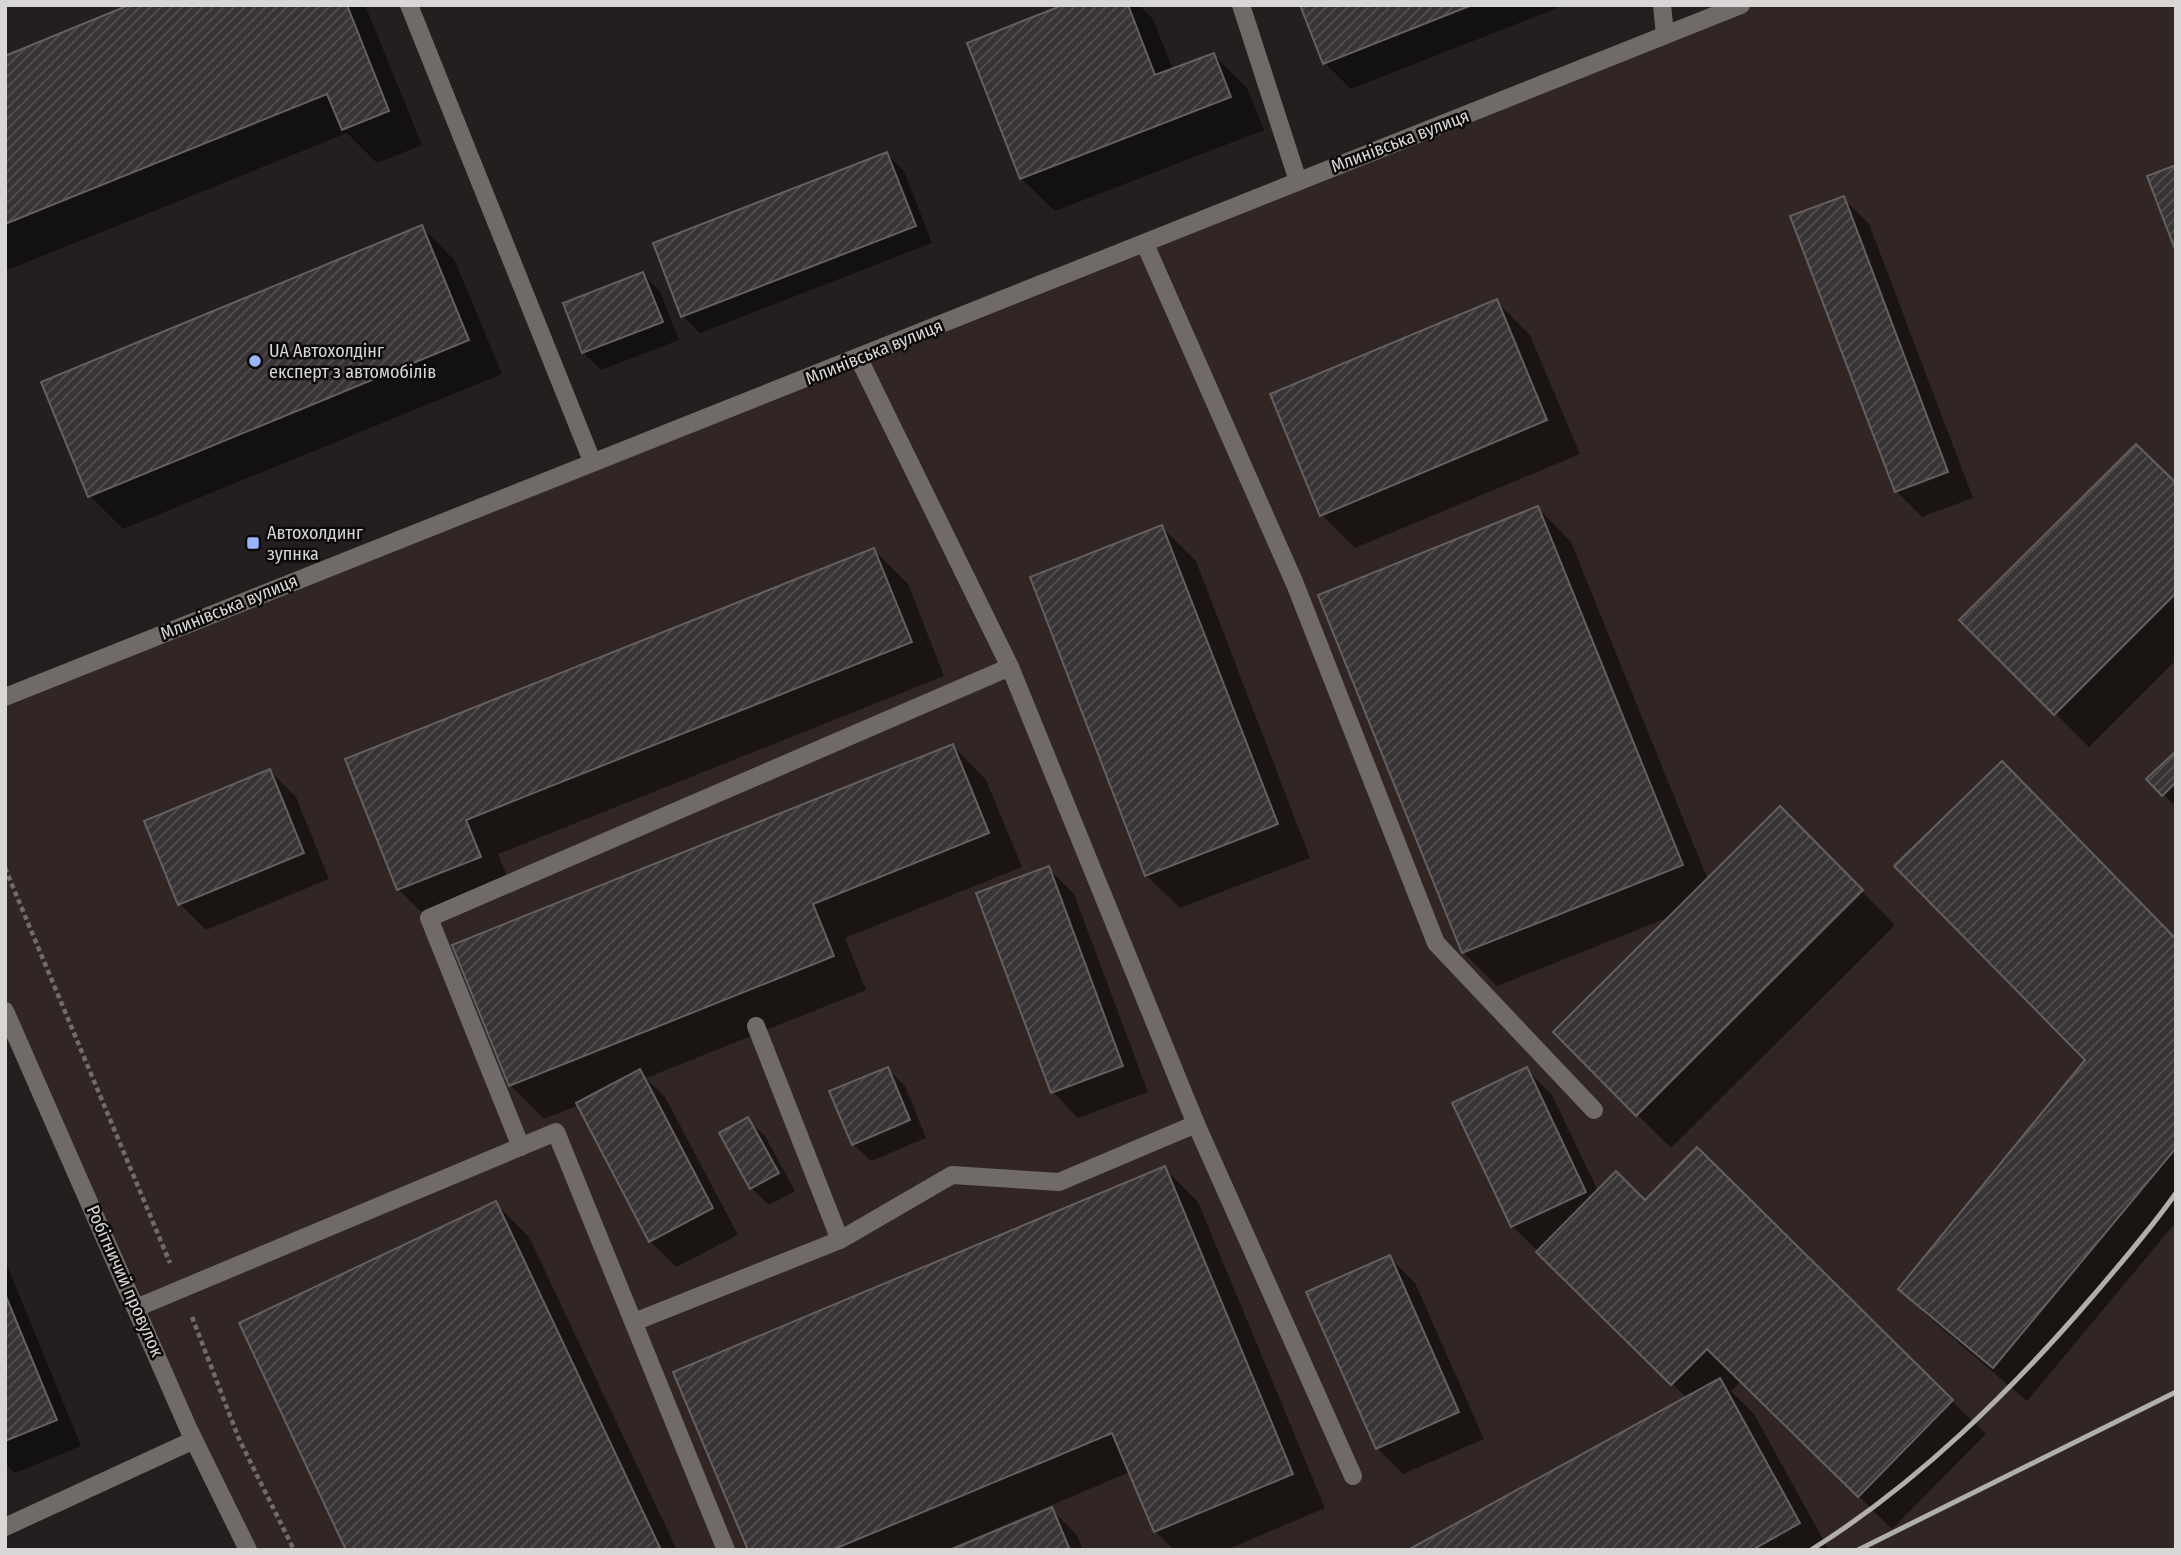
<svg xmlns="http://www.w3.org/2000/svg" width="2181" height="1555" viewBox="0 0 2181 1555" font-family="'Fira Sans Condensed',sans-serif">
<defs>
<pattern id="building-hatch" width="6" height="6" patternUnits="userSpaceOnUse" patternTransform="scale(1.75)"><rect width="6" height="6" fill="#383334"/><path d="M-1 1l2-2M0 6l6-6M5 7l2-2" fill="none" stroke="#545051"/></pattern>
</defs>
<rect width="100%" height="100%" fill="#241f1e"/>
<path fill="#312624" d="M1741 5H2176V1550H248L5 1011V697Z"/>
<g fill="#0007">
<path d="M134 5H365L422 145 377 163 347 133 5 271V58Z"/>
<path d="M1068 5H1139L1153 19 1173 70 1214 55 1247 88 1264 130 1055 211 1021 178Z"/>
<path d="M1302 5H1556L1557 8 1351 89 1325 63Z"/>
<path d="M886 154 904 171 932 243 700 333 683 316Z"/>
<path d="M1843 198 1869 224 1973 498 1922 517 1896 491Z"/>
<path d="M422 227 455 261 502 374 123 529 90 496Z"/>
<path d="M643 274 660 292 679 340 601 370 583 352Z"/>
<path d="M1496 301 1530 335 1580 454 1355 548 1322 515Z"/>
<path d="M2176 485V660L2089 747 1962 620Z"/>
<path d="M1538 508 1571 542 1708 880 1780 809 1895 925 1671 1148 1555 1032 1672 916 1497 986 1463 952Z"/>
<path d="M1162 527 1196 561 1310 858 1180 908 1146 875Z"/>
<path d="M874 550 908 584 944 676 498 854 513 891 432 923 398 889 347 760Z"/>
<path d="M953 746 986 780 1022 867 845 938 866 990 646 1078 665 1097 738 1235 676 1267 650 1241 579 1105 544 1119 510 1085Z"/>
<path d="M2176 753V807L2148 779Z"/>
<path d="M270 771 296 797 329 879 206 930 180 904Z"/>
<path d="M1048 868 1074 894 1148 1092 1078 1118 1053 1092Z"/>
<path d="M2176 940V1222L2027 1401 1934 1322 1900 1289 2087 1060Z"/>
<path d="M888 1069 905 1086 926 1138 871 1161 853 1144Z"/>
<path d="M1526 1069 1552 1095 1598 1191 1645 1203 1952 1401 1986 1434 1892 1529 1741 1381 1731 1391 1754 1414 1829 1550H1411L1687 1398 1512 1226Z"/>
<path d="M747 1119 765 1136 795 1191 769 1205 751 1188Z"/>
<path d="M1164 1168 1198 1202 1325 1508 1226 1550H1174L1155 1531 1130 1472 945 1550H749Z"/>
<path d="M495 1203 529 1237 677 1550H348Z"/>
<path d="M1389 1257 1415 1283 1484 1439 1403 1474 1377 1448 1309 1293Z"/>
<path d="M5 1260 81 1446 15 1473 5 1463Z"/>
<path d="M1051 1509 1077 1535 1083 1550H955Z"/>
</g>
<g fill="url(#building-hatch)" stroke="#645f60" stroke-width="2">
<path d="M129 5H347L389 111 342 130 327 94 5 224V56Z"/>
<path d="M1063 5H1128L1155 75 1214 53 1231 97 1020 179 967 43Z"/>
<path d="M1300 5H1472L1323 64Z"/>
<path d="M887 152 916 226 681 317 653 243Z"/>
<path d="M2176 165V252L2147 176Z"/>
<path d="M1844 196 1948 472 1895 492 1790 216Z"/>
<path d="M422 225 469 340 88 497 41 382Z"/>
<path d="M643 272 663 322 582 353 563 303Z"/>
<path d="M1497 299 1547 420 1320 516 1270 394Z"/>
<path d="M2136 444 2176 483V593L2054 715 1959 620Z"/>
<path d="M1538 506 1683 865 1462 953 1318 595Z"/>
<path d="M1162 525 1278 824 1145 876 1030 577Z"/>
<path d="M874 548 912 642 466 820 481 857 397 890 345 759Z"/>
<path d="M953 744 989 833 813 904 834 956 509 1086 452 945Z"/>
<path d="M2176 751V782L2162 796 2146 779Z"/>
<path d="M2002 761 2176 939V1148L1993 1368 1898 1289 2085 1060 1894 866Z"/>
<path d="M270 769 304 853 178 905 144 821Z"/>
<path d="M1780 806 1863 890 1636 1116 1553 1032Z"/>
<path d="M1049 866 1123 1066 1051 1093 976 893Z"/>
<path d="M888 1067 910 1120 852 1145 829 1091Z"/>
<path d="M1527 1067 1586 1192 1511 1227 1452 1103Z"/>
<path d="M640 1069 713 1208 649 1242 576 1103Z"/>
<path d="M748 1117 779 1173 750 1189 719 1133Z"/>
<path d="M1697 1147 1953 1400 1858 1497 1707 1349 1671 1385 1536 1252 1616 1171 1645 1200Z"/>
<path d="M1165 1166 1293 1474 1154 1532 1112 1433 832 1550H748L673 1372Z"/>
<path d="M496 1201 661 1550H346L239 1323Z"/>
<path d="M1390 1255 1459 1412 1376 1449 1306 1292Z"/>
<path d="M5 1294 57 1420 5 1441Z"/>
<path d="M1720 1378 1800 1523 1752 1550H1408Z"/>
<path d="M1052 1507 1070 1550H950Z"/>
</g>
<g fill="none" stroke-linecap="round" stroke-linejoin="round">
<g stroke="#706c6b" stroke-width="4.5" stroke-dasharray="5 3.5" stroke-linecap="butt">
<path d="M5 868 170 1263"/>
<path d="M192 1317 239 1439 294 1550"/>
</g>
<g stroke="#706b69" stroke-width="18">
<path d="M409 5 592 461"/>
<path d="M1241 5 1298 181"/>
<path d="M1662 5 1665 35"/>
<path d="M1145 244 1295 584 1436 943 1594 1110"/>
<path d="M859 359 1010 667 1196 1124 1353 1476"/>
<path d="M756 1026 840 1240"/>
<path d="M521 1147 429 918 1010 667"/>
<path d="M136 1308 556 1132 726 1550"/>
<path d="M634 1322 840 1240 952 1175 1059 1182 1196 1124"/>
<path d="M5 1527 194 1440"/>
</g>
<path stroke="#706b69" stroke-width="18" d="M5 1011 189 1430 248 1550"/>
<path stroke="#706b69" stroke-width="18" d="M5 697 1741 5"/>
<g stroke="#b1aeae" stroke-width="5">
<path d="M1811 1550C1918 1483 2010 1392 2092 1297 2121 1263 2150 1230 2176 1193"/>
<path d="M1858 1550 2176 1392"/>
</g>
</g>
<g fill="#9bb5fd" stroke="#0c0a09" stroke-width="2.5">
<circle cx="255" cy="361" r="7"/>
<rect x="246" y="536" width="14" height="14" rx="3.5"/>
</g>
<g text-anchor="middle" stroke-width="5" stroke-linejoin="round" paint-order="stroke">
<g font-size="18" fill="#d9d6d6" stroke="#0c0a09">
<text transform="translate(1400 141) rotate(-21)" y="6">Млинівська вулиця</text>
<text transform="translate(874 352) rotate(-22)" y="6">Млинівська вулиця</text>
<text transform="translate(229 607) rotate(-22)" y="6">Млинівська вулиця</text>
<text transform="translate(125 1281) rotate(66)" y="6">Робітничий провулок</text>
</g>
<g font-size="18" fill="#d9d6d6" stroke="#0c0a09" text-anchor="start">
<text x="269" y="357">UA Автохолдінг<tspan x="269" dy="21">експерт з автомобілів</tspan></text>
<text x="267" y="539">Автохолдинг<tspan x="267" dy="21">зупнка</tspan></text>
</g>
</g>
<rect width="2181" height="1555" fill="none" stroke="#d9d6d6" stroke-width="14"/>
</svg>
